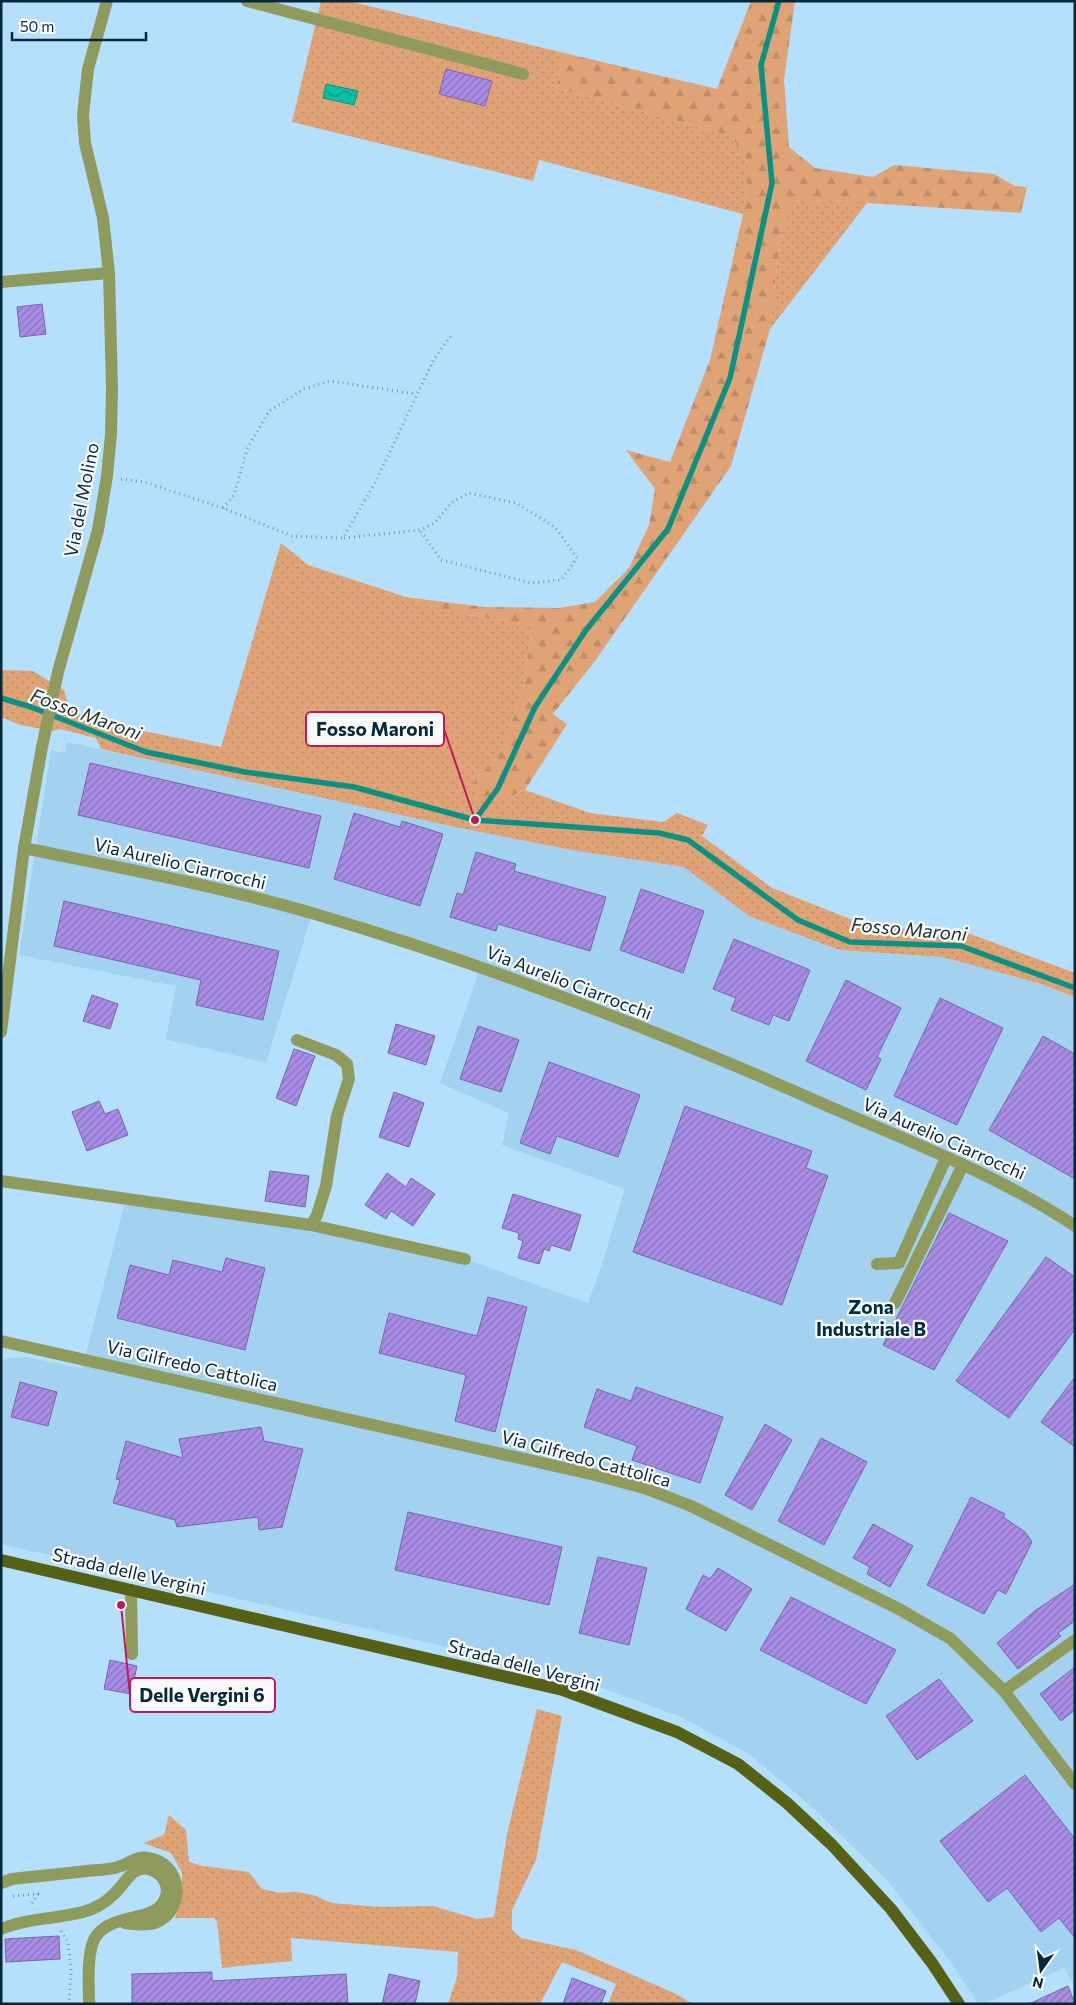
<svg xmlns="http://www.w3.org/2000/svg" width="1076" height="2005" viewBox="0 0 1076 2005" font-family="Commissioner,sans-serif">
<defs>
<pattern id="grass-dots" width="8" height="8" patternUnits="userSpaceOnUse" patternTransform="scale(1.25)"><rect width="8" height="8" fill="#dfa376"/><path d="M2 2h.1M6 6h.1" fill="none" stroke="#be8c67" stroke-width="1.8" stroke-linecap="round"/></pattern>
<pattern id="forest-firs" width="22" height="20" patternUnits="userSpaceOnUse" patternTransform="scale(1.25)"><rect width="22" height="20" fill="#dfa376"/><path d="M5 1l3.5 6h-7zM16 11l3.5 6h-7z" fill="#be8c67"/></pattern>
<pattern id="water-waves" width="16" height="10" patternUnits="userSpaceOnUse" patternTransform="scale(1.25)"><rect width="16" height="10" fill="#0abfa4"/><path d="M0 5q4-4 8 0t8 0" fill="none" stroke="#089b87"/></pattern>
<pattern id="building-hatch" width="6" height="6" patternUnits="userSpaceOnUse" patternTransform="scale(1.25)"><rect width="6" height="6" fill="#a88ce6"/><path d="M-1 1l2-2M0 6l6-6M5 7l2-2" fill="none" stroke="#8772bc"/></pattern>
</defs>
<rect width="100%" height="100%" fill="#b4e0fd"/>
<path fill="#a2d2f0" d="M67 742 450 826 577 851 684 867 749 916 838 950 942 957 1038 983 1075 997V1986L1064 1968 984 2004H978L951 1963 887 1880 813 1808 749 1754 681 1717 567 1675 1 1544V1361L8 1358 24 1357 82 1368 126 1199 311 1225 465 1259 588 1303 601 1267 625 1189 502 1145 509 1113 440 1083 480 968 312 914 266 1063 166 1039 176 986 19 955 51 750 65 753Z"/>
<g fill="url(#grass-dots)" fill-rule="evenodd">
<path d="M321 1H348L564 53 556 88 731 136 749 164 743 214 539 160 533 181 292 122ZM446 69 491 81 485 106 439 94Z"/>
<path d="M792 202 867 203 770 329 781 229Z"/>
<path d="M281 543 308 565 452 612 509 622 532 629 523 690 498 757 475 779 503 800 525 790 590 813 663 822 677 813 708 825 702 836 772 888 870 927 962 931 1075 973V997L1038 983 942 957 839 950 749 916 684 867 577 851 450 826 101 749 96 738 60 729 53 731 20 725 1 717V670L33 671 64 690 69 706 86 719 221 747Z"/>
<path d="M537 1709 562 1716 536 1860 512 1910V1930L521 1938 576 1950 676 1994 693 2004H608L616 1984 562 1962 540 2004H448L457 1977 458 1952 291 1938 292 1961 222 1968 217 1922 214 1918H175L182 1893V1872L171 1853 143 1843 164 1835 169 1815 186 1830 189 1862 203 1866 249 1872 262 1889 280 1893 297 1892 313 1895 332 1903 380 1907 433 1906 477 1919 494 1917 507 1834Z"/>
</g>
<path fill="url(#forest-firs)" d="M751 1H795L784 80 789 147 815 168 873 177 894 165 994 174 1015 186 1027 187 1021 213 867 203H792L781 229 770 329 731 466 595 661 553 714 567 724 525 790 503 800H473L475 779 498 757 523 690 532 630 509 622 452 612 404 597 485 607 559 608 595 602 629 568 649 525 655 489 626 450 670 462 710 360 743 214 749 164 731 136 556 88 564 53 717 89Z"/>
<path fill="url(#water-waves)" stroke="#099284" d="M326 84 358 91 354 105 323 98Z"/>
<g fill="none" stroke-linecap="round" stroke-linejoin="round">
<g stroke="#099284" stroke-width="5.5">
<path d="M1 698 31 707 146 752 245 772 354 787 475 820 659 833 688 840 798 920 850 942 961 946 1075 988"/>
<path d="M475 820 498 788 535 707 586 630 668 529 730 378 772 183 761 65 779 1"/>
</g>
</g>
<g fill="url(#building-hatch)" stroke="#7a65a7">
<path d="M446 69 492 81 485 106 439 94Z"/>
<path d="M42 304 46 334 20 337 17 307Z"/>
<path d="M90 763 321 816 309 868 78 815Z"/>
<path d="M354 813 400 827 402 821 443 834 420 906 334 879Z"/>
<path d="M476 852 516 864 514 871 606 897 590 951 498 924 496 931 450 917 457 893 463 895Z"/>
<path d="M641 889 704 911 683 973 620 950Z"/>
<path d="M64 901 279 951 263 1020 196 1005 201 980 54 946Z"/>
<path d="M734 939 810 970 789 1021 773 1015 769 1025 731 1010 736 998 713 989Z"/>
<path d="M846 980 901 1008 877 1057 881 1059 866 1090 806 1061Z"/>
<path d="M92 995 118 1004 110 1029 83 1021Z"/>
<path d="M940 998 1003 1028 957 1125 894 1096Z"/>
<path d="M396 1024 435 1036 426 1065 388 1053Z"/>
<path d="M478 1026 519 1040 501 1092 460 1079Z"/>
<path d="M1043 1036 1075 1054V1179L989 1130Z"/>
<path d="M294 1049 315 1056 296 1106 276 1098Z"/>
<path d="M549 1062 640 1095 618 1157 557 1136 550 1154 520 1143Z"/>
<path d="M394 1092 424 1103 409 1147 379 1137Z"/>
<path d="M99 1101 105 1114 118 1109 128 1135 87 1151 72 1112Z"/>
<path d="M685 1106 812 1151 806 1168 828 1176 782 1305 633 1252Z"/>
<path d="M270 1171 309 1176 305 1207 265 1201Z"/>
<path d="M387 1173 406 1187 411 1178 435 1194 413 1226 391 1211 386 1219 365 1205Z"/>
<path d="M513 1194 581 1215 570 1251 551 1245 549 1251 544 1249 539 1264 518 1258 523 1241 518 1239 519 1233 502 1228Z"/>
<path d="M949 1213 1008 1241 934 1370 883 1345Z"/>
<path d="M1046 1257 1075 1277V1329L1009 1418 956 1381Z"/>
<path d="M226 1258 265 1268 245 1350 117 1318 130 1265 169 1275 173 1260 222 1272Z"/>
<path d="M488 1297 527 1307 495 1432 455 1421 466 1375 379 1353 389 1313 477 1336Z"/>
<path d="M1075 1377V1447L1041 1422Z"/>
<path d="M20 1382 57 1392 48 1426 11 1417Z"/>
<path d="M636 1387 723 1417 700 1483 632 1460 637 1446 584 1427 597 1389 631 1401Z"/>
<path d="M765 1424 792 1440 752 1510 725 1495Z"/>
<path d="M261 1427 264 1441 303 1449 282 1527 259 1530 258 1517 177 1527 175 1520 113 1503 120 1480 116 1479 126 1441 183 1458 179 1439Z"/>
<path d="M821 1438 867 1462 824 1545 778 1521Z"/>
<path d="M971 1497 1005 1514 1003 1517 1025 1532 1032 1542 1006 1594 998 1590 984 1614 927 1585Z"/>
<path d="M408 1512 562 1547 549 1605 395 1570Z"/>
<path d="M873 1524 913 1546 890 1587 867 1574 870 1567 853 1558Z"/>
<path d="M598 1557 647 1568 629 1645 579 1633Z"/>
<path d="M718 1568 752 1589 726 1631 686 1609 703 1575 710 1579Z"/>
<path d="M1075 1584V1621L1058 1633 1061 1636 1018 1669 997 1643 1036 1610Z"/>
<path d="M791 1597 896 1650 866 1704 760 1650Z"/>
<path d="M110 1660 137 1666 131 1694 104 1689Z"/>
<path d="M1075 1667V1710L1061 1721 1040 1694Z"/>
<path d="M939 1679 973 1721 917 1760 886 1716Z"/>
<path d="M1025 1775 1075 1839V1938L1059 1918 1041 1932 1007 1888 988 1902 940 1841Z"/>
<path d="M59 1936 60 1959 6 1962 5 1939Z"/>
<path d="M212 1972V1981L346 1974 348 2004H132V1974Z"/>
<path d="M389 1974 420 1981 415 2004H382Z"/>
<path d="M572 1978 606 1991 601 2004H563Z"/>
<path d="M1068 1986 1075 2004H1029Z"/>
</g>
<g fill="none" stroke-linecap="round" stroke-linejoin="round">
<g stroke="#729ab3" stroke-width="3" stroke-dasharray="1 4" stroke-linecap="butt">
<path d="M121 479 144 482 223 508 292 536 343 538 376 481 434 359 451 336"/>
<path d="M223 508 234 495 247 449 269 411 304 389 330 381 416 394"/>
<path d="M344 538 420 530 435 523 451 503 469 493 516 503 555 527 577 558 561 580 531 583 441 560 420 530"/>
<path d="M13 1896 38 1894 30 1906"/>
<path d="M61 1931 68 1942 71 1970 69 2004"/>
</g>
<g stroke="#8f9b5d" stroke-width="12">
<path d="M247 1 523 74"/>
<path d="M1 282 109 273"/>
<path d="M24 848C121 868 219 886 315 914 488 965 657 1030 821 1103 907 1141 997 1174 1075 1226"/>
<path d="M1 1032 24 848 42 747 58 672 98 530 107 476 111 434 112 388 109 273 103 218 85 143 83 115 88 69 107 1"/>
<path d="M297 1040 336 1055 347 1064 349 1079 337 1116 326 1186 317 1215 311 1225"/>
<path d="M1 1181 311 1225 465 1259"/>
<path d="M877 1264 899 1263 946 1158"/>
<path d="M895 1303 963 1165"/>
<path d="M1 1341 595 1475 644 1488 691 1506 899 1609 951 1639 1004 1691 1075 1784"/>
<path d="M131 1590 132 1654"/>
<path d="M1004 1691 1075 1640"/>
<path d="M1 1883 12 1879C37 1876 62 1874 87 1871 97 1870 108 1870 118 1867 132 1863 136 1854 153 1859 184 1868 184 1912 155 1923 145 1926 134 1924 125 1923"/>
<path d="M1 1929C27 1918 56 1919 83 1912 94 1909 105 1903 113 1895 126 1884 133 1861 154 1871 160 1874 164 1879 166 1885 168 1891 166 1898 163 1903 150 1922 113 1913 96 1936 86 1951 89 1985 89 2004"/>
</g>
<path stroke="#566116" stroke-width="12" d="M1 1560 563 1690 677 1732 738 1764 787 1803 832 1845 891 1909 932 1963 959 2004"/>
</g>
<g text-anchor="middle" stroke-width="4.5" stroke-linejoin="round" paint-order="stroke">
<g font-size="18" fill="#07283b" stroke="#fafafa">
<text transform="translate(82 500) rotate(-79)" y="6">Via del Molino</text>
<text transform="translate(180 864) rotate(13)" y="6">Via Aurelio Ciarrocchi</text>
<text transform="translate(569 983) rotate(21)" y="6">Via Aurelio Ciarrocchi</text>
<text transform="translate(944 1139) rotate(24)" y="6">Via Aurelio Ciarrocchi</text>
<text transform="translate(192 1366) rotate(13)" y="6">Via Gilfredo Cattolica</text>
<text transform="translate(586 1459) rotate(15)" y="6">Via Gilfredo Cattolica</text>
<text transform="translate(129 1572) rotate(13)" y="6">Strada delle Vergini</text>
<text transform="translate(524 1666) rotate(15)" y="6">Strada delle Vergini</text>
</g>
<g font-size="19" font-style="italic" fill="#1a332d" stroke="#fafafa">
<text transform="translate(86 714) rotate(20)" y="7">Fosso Maroni</text>
<text transform="translate(909 929) rotate(5)" y="7">Fosso Maroni</text>
</g>
<g font-size="19" font-weight="bold" fill="#022e45" stroke="#fafafa">
<text x="871" y="1314">Zona<tspan x="871" dy="22">Industriale B</tspan></text>
</g>
</g>
<path fill="none" stroke="#c2185b" stroke-width="2" d="M475 820L444 729M121 1605L130 1695"/>
<g fill="#c2185b" stroke="#fafafa" stroke-width="2">
<circle cx="475" cy="820" r="5"/>
<circle cx="121" cy="1605" r="5"/>
</g>
<g fill="#fafafa" stroke="#c2185b" stroke-width="2">
<rect x="306" y="712" width="138" height="34" rx="5"/>
<rect x="130" y="1678" width="145" height="34" rx="5"/>
</g>
<g font-size="19" text-anchor="middle" font-weight="bold" fill="#07283b">
<text x="375" y="736">Fosso Maroni</text>
<text x="202" y="1702">Delle Vergini 6</text>
</g>
<rect width="1076" height="2005" fill="none" stroke="#07283b" stroke-width="5"/>
<g transform="translate(1041 1970) rotate(194)" stroke="#fafafa" stroke-width="4" paint-order="stroke">
<path d="M0-4L9 19L0 12L-9 19Z" fill="#07283b"/>
<text y="-8" font-size="14" font-weight="bold" text-anchor="middle" fill="#07283b">N</text>
</g>
<path d="M12 32v8h134v-8" fill="none" stroke="#07283b" stroke-width="2.5"/>
<text x="20" y="32" font-size="15" fill="#07283b" stroke="#fafafa" stroke-width="4" paint-order="stroke">50 m</text>
</svg>
